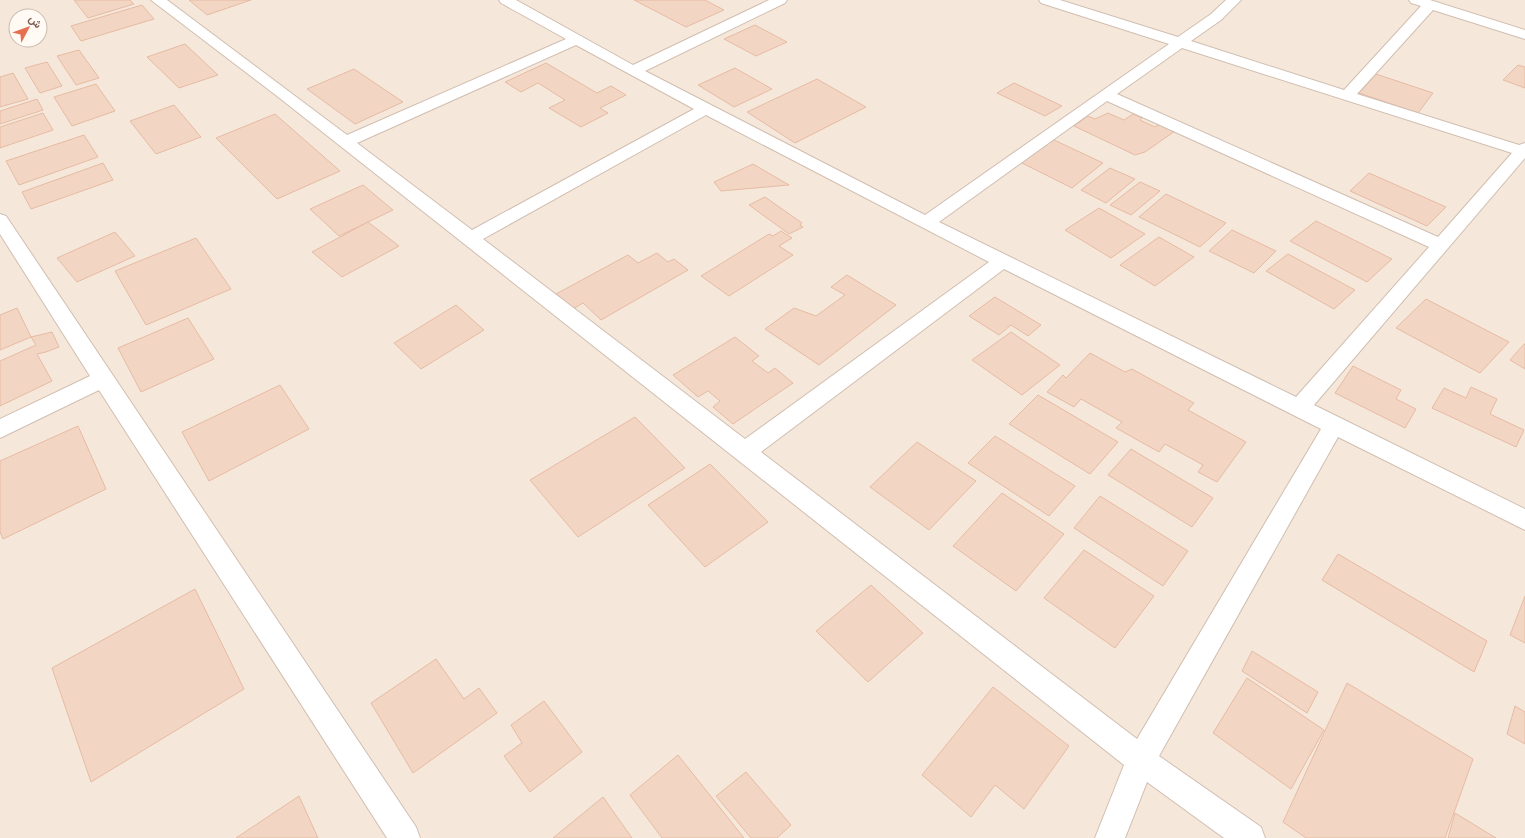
<svg xmlns="http://www.w3.org/2000/svg" width="1525" height="838" viewBox="0 0 1525 838" font-family="Signika,Vazirmatn,sans-serif">
<rect width="100%" height="100%" fill="#fdf6ec"/>
<path fill="#f5e8da" fill-rule="evenodd" d="M0 0H1525V838H0ZM16 16H40V40H16Z"/>
<g fill="#f3d5c3" stroke="#e6bba3">
<path d="M74 0H130L134 4 88 18Z"/>
<path d="M189 0H251L207 15Z"/>
<path d="M634 0H705L724 10 686 27Z"/>
<path d="M142 5 154 19 81 41 71 26Z"/>
<path d="M755 25 787 42 756 56 724 39Z"/>
<path d="M185 44 218 75 179 88 147 57Z"/>
<path d="M79 50 99 78 76 85 57 56Z"/>
<path d="M47 62 62 86 40 93 25 68Z"/>
<path d="M546 63 597 93 611 86 626 95 600 108 608 113 581 127 549 108 565 100 538 83 521 92 505 82Z"/>
<path d="M1518 65 1525 67V88L1503 80Z"/>
<path d="M735 68 772 89 734 107 698 85Z"/>
<path d="M354 69 403 102 355 124 307 89Z"/>
<path d="M13 73 28 99 0 107V77Z"/>
<path d="M1376 74 1433 93 1418 113 1359 93Z"/>
<path d="M817 79 866 107 795 143 747 112Z"/>
<path d="M1014 83 1062 106 1045 116 997 93Z"/>
<path d="M96 84 115 111 72 126 54 97Z"/>
<path d="M37 99 43 110 0 124V111Z"/>
<path d="M174 105 201 137 156 154 130 121Z"/>
<path d="M43 113 53 130 0 148V127Z"/>
<path d="M1108 113 1124 120 1133 114 1142 118 1140 120 1155 127 1160 124 1175 131 1145 152 1135 155 1074 126 1088 116 1095 119Z"/>
<path d="M275 114 340 171 277 199 216 138Z"/>
<path d="M84 135 98 157 19 185 6 161Z"/>
<path d="M1052 139 1103 163 1072 188 1020 162Z"/>
<path d="M103 163 113 180 31 209 22 192Z"/>
<path d="M753 164 789 185 721 191 714 182Z"/>
<path d="M1110 168 1135 179 1106 203 1081 190Z"/>
<path d="M1369 173 1446 207 1427 226 1350 191Z"/>
<path d="M1140 182 1160 191 1131 215 1110 205Z"/>
<path d="M363 185 393 210 339 236 310 209Z"/>
<path d="M1166 194 1226 223 1200 247 1139 217Z"/>
<path d="M765 197 802 223 800 225 803 227 789 234 749 205Z"/>
<path d="M1099 208 1145 234 1111 258 1065 230Z"/>
<path d="M1316 221 1392 259 1367 282 1290 241Z"/>
<path d="M368 222 399 246 342 277 312 252Z"/>
<path d="M1232 230 1276 251 1254 273 1209 251Z"/>
<path d="M781 231 792 238 779 246 793 255 729 296 701 276 769 234 773 236Z"/>
<path d="M115 232 135 256 77 282 57 258Z"/>
<path d="M1159 237 1194 257 1155 286 1120 265Z"/>
<path d="M196 238 231 289 146 325 115 271Z"/>
<path d="M657 253 668 262 674 259 688 270 601 320 583 303 573 309 556 294 628 255 638 263Z"/>
<path d="M1288 254 1355 290 1334 309 1266 271Z"/>
<path d="M847 275 896 305 819 365 765 329 794 308 816 316 845 295 831 287Z"/>
<path d="M995 297 1041 325 1028 336 1011 325 999 335 969 316Z"/>
<path d="M1426 299 1509 342 1480 373 1396 328Z"/>
<path d="M456 305 484 330 421 369 394 343Z"/>
<path d="M17 308 31 337 0 350V315Z"/>
<path d="M188 318 214 359 141 392 118 348Z"/>
<path d="M52 332 59 347 46 352 37 354 52 381 0 406V361L36 345 31 337Z"/>
<path d="M1011 332 1060 365 1022 395 972 360Z"/>
<path d="M735 337 759 356 752 361 768 373 775 368 793 383 733 424 713 407 720 401 708 391 698 397 673 375Z"/>
<path d="M1524 344H1525V369L1510 360Z"/>
<path d="M1090 353 1125 372 1132 369 1194 403 1188 410 1246 442 1217 482 1198 472 1203 465 1165 444 1159 452 1116 428 1122 422 1081 399 1074 407 1047 392 1063 375 1066 378Z"/>
<path d="M1353 366 1401 390 1396 399 1416 409 1405 428 1335 393Z"/>
<path d="M280 385 309 429 209 481 182 432Z"/>
<path d="M1471 387 1497 399 1490 414 1524 430 1516 447 1432 408 1444 388 1466 398Z"/>
<path d="M1038 395 1118 442 1090 474 1009 424Z"/>
<path d="M635 417 685 468 578 537 530 480Z"/>
<path d="M78 426 106 489 3 539 0 532V461Z"/>
<path d="M995 436 1075 486 1049 516 968 463Z"/>
<path d="M917 442 976 481 929 530 870 487Z"/>
<path d="M1131 449 1213 498 1192 527 1108 475Z"/>
<path d="M710 464 768 522 705 567 648 505Z"/>
<path d="M1002 493 1064 534 1016 591 953 546Z"/>
<path d="M1100 496 1188 551 1163 586 1074 528Z"/>
<path d="M1084 550 1154 596 1115 648 1044 598Z"/>
<path d="M1338 554 1487 641 1474 672 1322 580Z"/>
<path d="M871 585 923 633 868 682 816 631Z"/>
<path d="M195 589 244 689 91 782 52 668Z"/>
<path d="M1525 596V643L1510 635Z"/>
<path d="M1252 651 1318 692 1307 713 1242 671Z"/>
<path d="M436 659 464 699 479 688 497 713 413 773 371 703Z"/>
<path d="M1247 678 1324 730 1291 789 1213 733Z"/>
<path d="M1347 683 1473 759 1445 838H1306L1283 822Z"/>
<path d="M993 687 1069 746 1024 809 995 785 971 817 922 775Z"/>
<path d="M544 701 582 752 530 792 504 756 522 743 511 725Z"/>
<path d="M1515 706 1525 712V744L1507 734Z"/>
<path d="M678 755 744 838H662L630 795Z"/>
<path d="M746 772 791 825 777 838H751L716 796Z"/>
<path d="M299 796 318 838H236Z"/>
<path d="M603 797 632 838H553Z"/>
<path d="M1455 813 1496 838H1448Z"/>
</g>
<g fill="none" stroke-linecap="round" stroke-linejoin="round">
<g stroke="#d1beb0" stroke-width="2">
<g id="minor">
<path d="M151 0H167L347 135 566 39 501 3 499 0H516L633 65 769 0H787L785 3 645 71 925 215 1169 44 1041 3 1039 0H1060L1178 37 1211 14 1226 0H1241L1221 20 1191 41 1344 90 1421 6 1411 3 1409 0H1430L1525 30V39L1433 10 1357 94 1519 145 1525 143V158L1314 405 1525 509V530L1338 437 1159 756 1261 827 1265 838H1224L1147 782 1125 838H1095L1124 765 277 96ZM576 45 694 109 472 230 357 143ZM1182 48 1512 153 1438 237 1117 94ZM1107 101 1429 247 1296 397 939 222ZM706 115 989 262 745 439 483 239ZM1004 269 1321 429 1137 739 761 452Z"/>
<path d="M0 214 6 216 416 827 420 838H387L99 390 0 438V419L90 376 0 234Z"/>
</g>
</g>
<use href="#minor" fill="#fff" fill-rule="evenodd"/>
</g>
<g transform="translate(28 28) rotate(49)"><circle r="19" fill="#fffaf3" stroke="#cabbb1"/>
<path d="M0-3L7 15L0 10L-7 15Z" fill="#e76f51"/>
<text y="-6" font-size="11" font-weight="bold" text-anchor="middle" fill="#7a5c4d">ش</text>
</g>
</svg>
